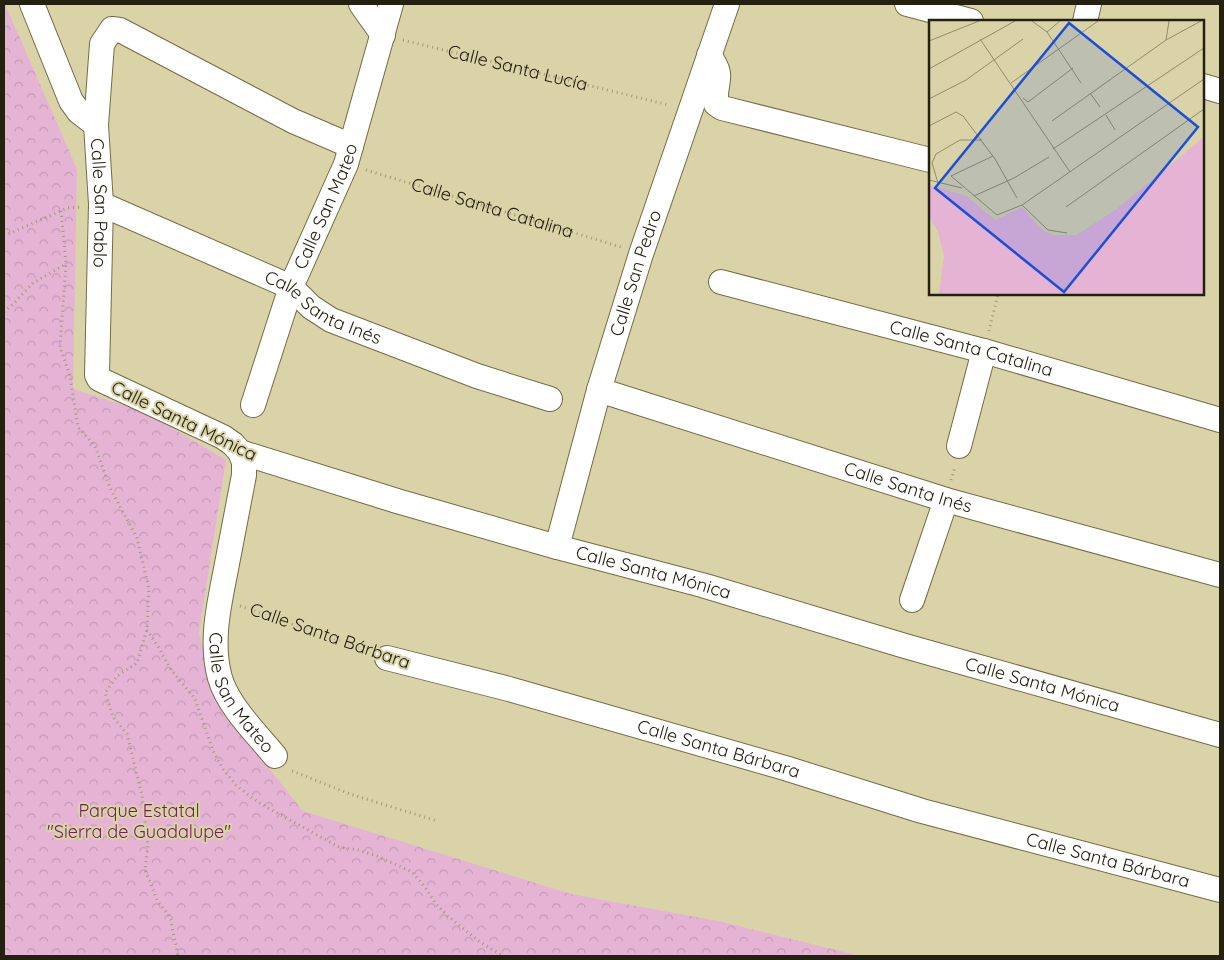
<svg xmlns="http://www.w3.org/2000/svg" width="1224" height="960" viewBox="0 0 1224 960" font-family="Quicksand,sans-serif">
<defs>
<pattern id="park-crowns" width="20" height="18" patternUnits="userSpaceOnUse" patternTransform="scale(1.25)"><rect width="20" height="18" fill="#e5b4d4"/><path d="M2 6a3 3 0 1 1 6 0M12 15a3 3 0 1 1 6 0" fill="none" stroke="#c49ab5"/></pattern>
</defs>
<rect width="100%" height="100%" fill="#dad3a8"/>
<path fill="url(#park-crowns)" d="M4 4H5L77 169 73 389 145 412 226 460 199 632 216 702 303 811 571 894 723 922 860 956H4Z"/>
<g fill="none" stroke-linecap="round" stroke-linejoin="round">
<g stroke="#736c45" stroke-width="26">
<g id="minor">
<path d="M32 4 71 101 79 112 96 125"/>
<path d="M361 4 383 35"/>
<path d="M907 4 971 21"/>
<path d="M1085 21 1089 4"/>
<path d="M709 55C726 79 714 79 716 104L722 108 930 160"/>
<path d="M1203 86 1220 91"/>
<path id="s3" d="M351 146 293 121 120 30 112 29 102 44 96 125 101 204 97 375 99 379 223 437 233 444 240 452 397 501 557 547 702 585 905 646 1220 735"/>
<path id="s4" d="M101 204 291 287 311 307 331 320 477 376 550 399"/>
<path id="s5" d="M721 282 984 351 1220 420"/>
<path id="s6" d="M599 390 946 500 1220 575"/>
<path id="s7" d="M253 405 291 287 346 164 391 4"/>
<path d="M959 446 984 351"/>
<path id="s8" d="M240 452 244 462V475C238 506 232 537 226 569 219 605 210 642 220 678 228 706 257 734 275 756"/>
<path id="s9" d="M557 547 599 390 641 254 727 4"/>
<path d="M912 600 946 500"/>
<path id="s10" d="M387 658 509 689 785 768 922 811 1220 890"/>
</g>
</g>
<g stroke="#9f9977" stroke-width="3" stroke-dasharray="1 4" stroke-linecap="butt">
<path id="s1" d="M403 40 669 105"/>
<path id="s2" d="M366 170 621 247"/>
<path d="M61 211 66 264 60 347 70 376 78 427 95 446 110 488 137 538 149 589 147 629 137 663 117 676 105 693 113 717 127 734 142 796 148 845 145 870 158 902 170 917 178 956"/>
<path d="M4 236 67 208 80 207"/>
<path d="M4 312 13 304 33 283 66 264"/>
<path d="M989 331 998 294"/>
<path d="M951 480 955 467"/>
<path d="M240 606 366 650"/>
<path d="M147 630 159 648 169 667 195 699 214 753 223 769 236 785 252 798 268 808 339 847 358 850 377 856 412 872 425 887 435 903 449 917 480 942 503 956"/>
<path d="M292 771 350 794 437 821"/>
</g>
<use href="#minor" stroke="#fff" stroke-width="24"/>
</g>
<g text-anchor="middle" stroke-width="4" stroke-linejoin="round" paint-order="stroke">
<g font-size="18" fill="#242111" stroke="#dad3a8">
<text dy="6" stroke="none"><textPath href="#s1" startOffset="118">Calle Santa Lucía</textPath></text>
<text dy="6" stroke="none"><textPath href="#s3" startOffset="444">Calle San Pablo</textPath></text>
<text dy="6" stroke="none"><textPath href="#s7" startOffset="212">Calle San Mateo</textPath></text>
<text dy="6" stroke="none"><textPath href="#s2" startOffset="132">Calle Santa Catalina</textPath></text>
<text dy="6" stroke="none"><textPath href="#s9" startOffset="285">Calle San Pedro</textPath></text>
<text dy="6" stroke="none"><textPath href="#s4" startOffset="246">Calle Santa Inés</textPath></text>
<text dy="6" stroke="none"><textPath href="#s5" startOffset="259">Calle Santa Catalina</textPath></text>
<text transform="translate(184 421) rotate(26)" y="6">Calle Santa Mónica</text>
<text dy="6" stroke="none"><textPath href="#s6" startOffset="324">Calle Santa Inés</textPath></text>
<text dy="6" stroke="none"><textPath href="#s3" startOffset="1211">Calle Santa Mónica</textPath></text>
<text transform="translate(330 636) rotate(19)" y="6">Calle Santa Bárbara</text>
<text dy="6" stroke="none"><textPath href="#s3" startOffset="1616">Calle Santa Mónica</textPath></text>
<text dy="6" stroke="none"><textPath href="#s8" startOffset="251">Calle San Mateo</textPath></text>
<text dy="6" stroke="none"><textPath href="#s10" startOffset="344">Calle Santa Bárbara</textPath></text>
<text dy="6" stroke="none"><textPath href="#s10" startOffset="749">Calle Santa Bárbara</textPath></text>
</g>
<g font-size="18" fill="#71215c" stroke="#dad3a8">
<text x="139" y="817">Parque Estatal<tspan x="139" dy="21">"Sierra de Guadalupe"</tspan></text>
</g>
</g>
<g transform="translate(929 20)">
<rect width="275" height="275" fill="#dad3a8"/>
<path d="M275 117V274H10L15 236 9 212 0 196V165L37 176 66 200 93 187 113 210 124 215H148L189 188Z" fill="#e5b4d4"/>
<path fill="none" stroke="#918c6c" stroke-width="1" d="M103 1 118 12 152 63M118 12 131 1M51 19 141 152M237 20 240 1M0 21 50 1M0 49 86 1M82 63 169 1M161 73 171 87M94 78 99 82 144 48M0 79 37 60 94 19M177 95 186 110M123 101 237 20 272 1M0 106 27 92 34 96 66 139 88 178M124 129 275 28M64 136 22 156 68 195 93 185 275 59M0 160 33 168M9 163 3 143 7 134 31 120H53M45 176 85 158 120 137M93 185 119 210 138 213M137 187 275 89"/>
<path fill="#1d4ed8" fill-opacity="0.15" stroke="#1d4ed8" stroke-width="2.5" d="M140 3 269 107 135 272 6 168Z"/>
<rect width="275" height="275" fill="none" stroke="#242111" stroke-width="2.5"/>
</g>
<rect width="1224" height="960" fill="none" stroke="#242111" stroke-width="10"/>
</svg>
